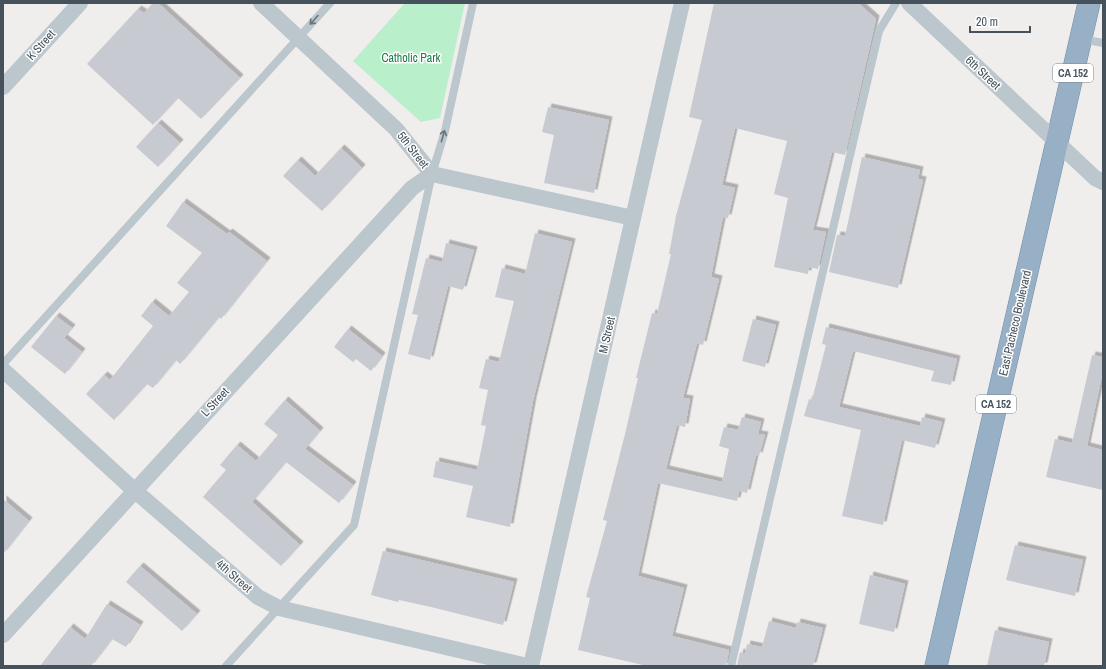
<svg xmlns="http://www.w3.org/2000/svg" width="1106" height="669" viewBox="0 0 1106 669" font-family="'Archivo Narrow',sans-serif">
<defs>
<filter id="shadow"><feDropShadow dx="3.5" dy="-3.5" stdDeviation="0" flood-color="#0004"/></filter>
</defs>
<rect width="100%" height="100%" fill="#f0eded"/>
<path fill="#baefcb" d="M405 3H465L440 118 421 122 353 61Z"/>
<g fill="#c7cad0" filter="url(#shadow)">
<path d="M153 3H158L240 78 201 119 178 98 153 125 87 64 138 9 144 13Z"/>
<path d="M714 3H858L876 19 845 155 832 152 813 230 826 232 818 269 809 267 808 274 774 267 788 198 774 194 787 141 735 128 722 185 735 188 728 218 723 217 711 277 719 279 703 345 697 343 683 398 690 399 685 427 677 425 666 469 722 482 729 449 719 446 724 427 738 430 742 417 761 422 758 434 765 435 759 456 756 455 747 493 739 491 737 501 658 483 638 576 684 588 672 636 729 650 726 666H647L578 650 590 598 586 597 607 521 603 520 625 434 638 378H636L652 313 657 314 671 254H669L676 216 702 120 689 117Z"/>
<path d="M548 107 609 120 594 193 544 183 554 135 542 132Z"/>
<path d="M158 123 180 143 158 167 136 147Z"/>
<path d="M341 148 362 168 322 211 283 176 298 160 315 176Z"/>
<path d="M862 157 920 170 918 179 923 180 898 288 829 272 837 235 845 236Z"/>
<path d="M183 202 227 234 229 232 267 261 221 319 219 317 180 364 176 360 153 388 147 384 114 420 86 394 104 375 110 380 153 326 141 316 152 302 169 316 189 292 177 283 202 253 166 226Z"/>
<path d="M535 233 572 242 533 401 510 527 466 517 473 486 433 477 436 461 477 470 486 426 481 425 488 390 479 388 486 359 499 362 514 301 495 297 502 268 525 274Z"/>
<path d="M446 243 474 250 463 290 448 286 430 360 408 354 418 315 412 314 426 258 442 262Z"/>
<path d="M56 316 72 328 64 338 82 352 65 374 31 347Z"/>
<path d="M753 319 776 325 765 367 742 361Z"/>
<path d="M826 327 957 359 951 385 931 381 934 371 853 351 839 407 920 426 922 417 942 422 935 448 902 440 883 525 842 516 861 430 804 416 809 399 812 400 826 345 822 344Z"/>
<path d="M348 329 382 356 371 371 356 359 353 362 334 347Z"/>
<path d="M1092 355 1103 357V371L1087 446 1103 450V490L1046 477 1055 439 1072 443Z"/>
<path d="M285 400 320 431 305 449 353 485 339 503 286 462 252 502 300 545 281 566 203 497 226 470 220 465 237 445 256 461 278 435 264 424Z"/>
<path d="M3 499 29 521 3 554Z"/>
<path d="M1015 545 1083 560 1075 596 1006 580Z"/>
<path d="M383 551 514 582 503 625 431 607 399 600 398 602 371 595Z"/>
<path d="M140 566 197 614 182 631 126 582Z"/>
<path d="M870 575 905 584 894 632 859 624Z"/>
<path d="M107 604 140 625 126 647 112 639 91 666H40L70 627 85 639Z"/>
<path d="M769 621 796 628 797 622 823 628 813 666H737L740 652 745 654 747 644 762 647Z"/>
<path d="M995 630 1049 642 1044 666H987Z"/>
</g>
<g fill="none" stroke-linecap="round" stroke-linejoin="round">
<g stroke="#6f8ea9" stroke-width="23">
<path id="trunk" d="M936 666 1089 3"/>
</g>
<g stroke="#bbc6cd" stroke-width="8">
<path d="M1082 39 1103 43"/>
<path d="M3 364 330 3"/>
<path d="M226 666 354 525 432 174 445 131 473 3"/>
<path d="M731 666 879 31 896 3"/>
</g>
<g stroke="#bbc6cd" stroke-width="16">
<path d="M261 3 396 129 432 174 633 218"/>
<path d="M909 3 1095 178 1103 182"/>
<path d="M3 87 80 3"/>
<path d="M3 370 134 490 258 597 279 608 527 666"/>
<path d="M3 635 412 188 432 174"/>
<path d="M531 666 682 3"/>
</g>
<use href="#trunk" stroke="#98b0c5" stroke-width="22"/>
</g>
<defs><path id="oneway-shaft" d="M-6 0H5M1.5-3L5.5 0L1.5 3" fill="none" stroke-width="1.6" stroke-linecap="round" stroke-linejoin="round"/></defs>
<g stroke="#68757d">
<use href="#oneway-shaft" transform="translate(314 20) rotate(132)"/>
<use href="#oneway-shaft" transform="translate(443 136) rotate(-74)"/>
</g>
<g text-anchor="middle" stroke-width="3" stroke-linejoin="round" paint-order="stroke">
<g fill="#fff" stroke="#7d868c" stroke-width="1">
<rect x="1053" y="64" width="40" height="18" rx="3"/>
<rect x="976" y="395" width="40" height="18" rx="3"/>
</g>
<g font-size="11" font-weight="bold" fill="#45525b">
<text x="1073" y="77">CA 152</text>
<text x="996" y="408">CA 152</text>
</g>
<g font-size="12" fill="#45525b" stroke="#fff">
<text transform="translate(41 45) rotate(-48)" y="4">K Street</text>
<text transform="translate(983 73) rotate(43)" y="4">6th Street</text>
<text transform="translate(413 150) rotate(52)" y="4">5th Street</text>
<text transform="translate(1015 323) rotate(-77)" y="4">East Pacheco Boulevard</text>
<text transform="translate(607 335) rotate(-77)" y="4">M Street</text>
<text transform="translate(215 402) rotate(-47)" y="4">L Street</text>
<text transform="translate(234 576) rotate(41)" y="4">4th Street</text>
</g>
<g font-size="12" fill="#157c43" stroke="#fff">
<text x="411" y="62">Catholic Park</text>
</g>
</g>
<rect width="1106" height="669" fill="none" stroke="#45525b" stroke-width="8"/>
<path d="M970 26v6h60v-6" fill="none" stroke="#45525b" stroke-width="2"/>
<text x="976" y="26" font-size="12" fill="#45525b" stroke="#ffffff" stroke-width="3" paint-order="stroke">20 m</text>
</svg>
